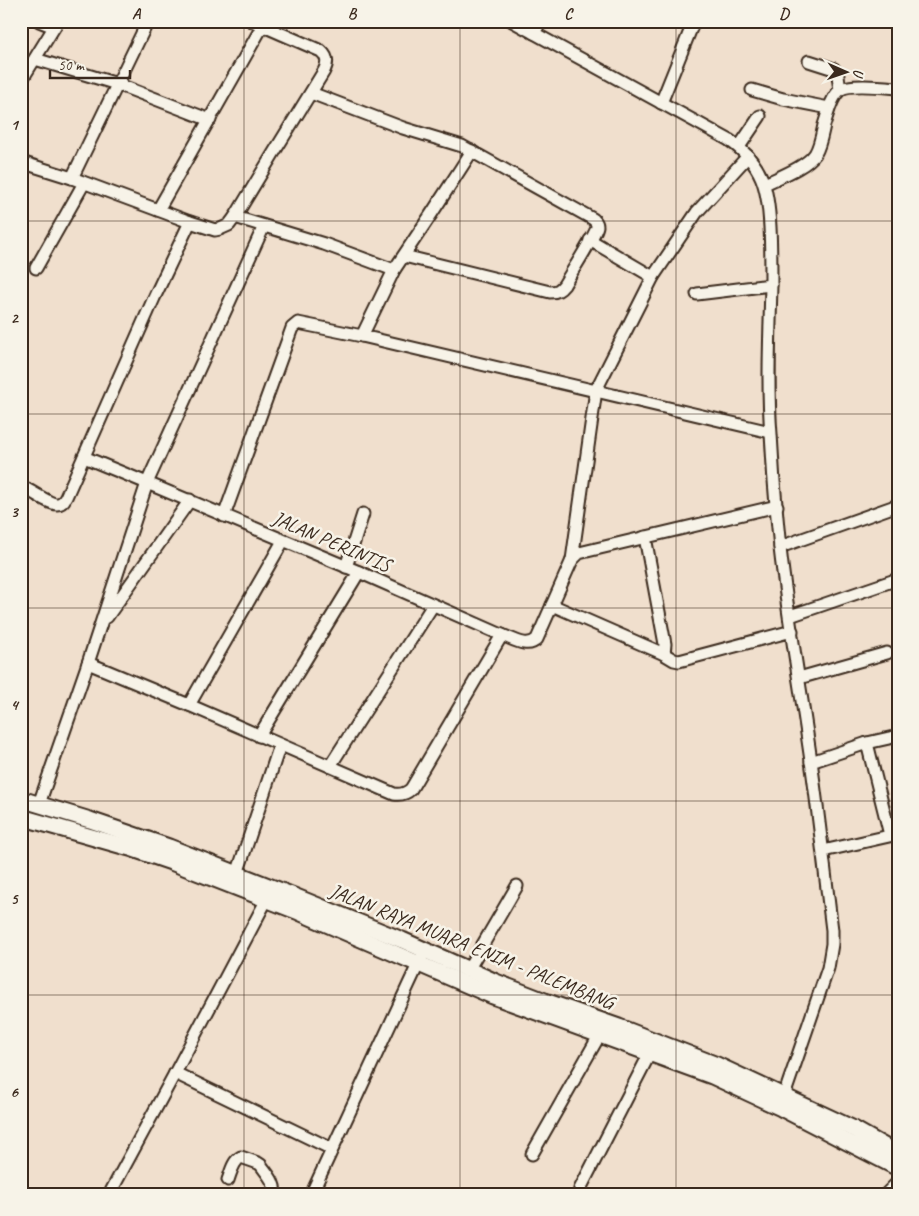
<svg xmlns="http://www.w3.org/2000/svg" width="919" height="1216" viewBox="0 0 919 1216" font-family="Caveat,sans-serif">
<rect width="100%" height="100%" fill="#f0dfcd"/>
<filter id="ink" filterUnits="userSpaceOnUse"><feTurbulence type="fractalNoise" baseFrequency=".02" numOctaves="2"/><feDisplacementMap in="SourceGraphic" scale="10" xChannelSelector="R" yChannelSelector="G"/><feConvolveMatrix kernelMatrix="1 2 1 2 8 2 1 2 1" color-interpolation-filters="sRGB"/></filter>
<g filter="url(#ink)">
<g fill="none" stroke-linecap="round" stroke-linejoin="round">
<g stroke="#3b2a1e" stroke-width="15">
<g id="minor">
<path d="M39 21 54 27"/>
<path d="M512 21 729 140C763 164 768 188 770 227 771 246 771 265 771 284 770 333 767 385 771 434 773 472 776 510 780 548 788 619 801 690 811 761 819 817 825 874 832 930V944L828 968 784 1096"/>
<path d="M534 33 541 21"/>
<path d="M35 59 117 84 210 120"/>
<path d="M809 61 834 69 838 76 840 90"/>
<path d="M21 81 58 21"/>
<path d="M752 90 783 99 829 108"/>
<path d="M311 93 403 128 462 146 593 219C596 222 597 222 597 226 597 233 569 276 564 285 560 290 557 292 550 292L404 256"/>
<path d="M661 103 694 21"/>
<path d="M739 147 760 116"/>
<path d="M21 162 72 178 190 222 215 230 220 229 229 225 235 217 273 154 324 71C328 63 328 57 321 51L252 21"/>
<path d="M72 178 148 21"/>
<path d="M765 184C779 177 806 167 815 154 820 146 822 134 824 125 828 113 831 98 840 90 848 83 886 87 898 88"/>
<path d="M158 210 263 25"/>
<path d="M235 217 324 244 394 270"/>
<path d="M590 240 653 277"/>
<path d="M36 268 84 183"/>
<path d="M697 294 771 285"/>
<path d="M362 336 394 270 432 213 472 151"/>
<path d="M84 457 147 483 264 226"/>
<path d="M21 486C28 489 51 505 57 504 61 504 64 501 66 497L154 298 190 222"/>
<path d="M224 516 292 328 298 323 362 336 770 432"/>
<path d="M645 537 665 644 664 654"/>
<path d="M780 547 898 505"/>
<path d="M572 560 596 390 653 277 697 212 748 156"/>
<path d="M346 567 363 514"/>
<path d="M552 605 664 654 674 660 679 661 792 631"/>
<path d="M790 616 898 579"/>
<path d="M107 617 190 500"/>
<path d="M88 663 189 705 394 794C401 795 406 794 411 789L502 635"/>
<path d="M799 678 887 653"/>
<path d="M189 705 283 541"/>
<path d="M259 736 359 572"/>
<path d="M867 743 890 835"/>
<path d="M811 762 867 743 898 736"/>
<path d="M330 766 433 605"/>
<path d="M39 804 88 663 147 483 359 572 502 635C513 639 528 649 537 639L572 560 579 553 777 506"/>
<path d="M823 851 898 834"/>
<path d="M237 874 280 745"/>
<path d="M468 970 517 886"/>
<path d="M175 1073 332 1149"/>
<path d="M532 1154 599 1036"/>
<path d="M228 1180C231 1172 233 1161 241 1157L258 1163 261 1165C267 1174 277 1183 274 1195"/>
<path d="M109 1195 175 1073 267 899"/>
<path d="M311 1195 421 958"/>
<path d="M579 1195 580 1189 650 1053"/>
<path d="M885 1195 898 1182"/>
</g>
</g>
<g stroke="#3b2a1e" stroke-width="19">
<g id="major">
<path d="M21 799 90 820 169 847 294 896 402 940 496 982 545 1001 619 1027 717 1065 852 1128 898 1154"/>
<path d="M21 817 130 848 171 862 299 912 493 996 712 1076 781 1108 898 1168"/>
</g>
</g>
<use href="#minor" stroke="#f7f3e8" stroke-width="11"/>
<use href="#major" stroke="#f7f3e8" stroke-width="15"/>
</g>
</g>
<path fill="none" stroke="#3b2a1e" stroke-width="1" stroke-opacity="0.55" d="M244 21V1195M460 21V1195M676 21V1195M21 221H898M21 414H898M21 608H898M21 801H898M21 995H898"/>
<g text-anchor="middle" stroke-width="5" stroke-linejoin="round" paint-order="stroke">
<g font-size="20" fill="#3b2a1e" stroke="#f7f3e8">
<text transform="translate(332 541) rotate(23)" y="7">JALAN PERINTIS</text>
<text transform="translate(472 946) rotate(22)" y="7">JALAN RAYA MUARA ENIM - PALEMBANG</text>
</g>
</g>
<rect width="919" height="1216" fill="none" stroke="#f7f3e8" stroke-width="55"/>
<g transform="translate(846 72) rotate(92)" stroke="#f7f3e8" stroke-width="4" paint-order="stroke">
<path d="M0-4L9 19L0 12L-9 19Z" fill="#3b2a1e"/>
<text y="-8" font-size="14" font-weight="bold" text-anchor="middle" fill="#3b2a1e">U</text>
</g>
<path d="M50 70v8h80v-8" fill="none" stroke="#3b2a1e" stroke-width="2.5"/>
<text x="58" y="70" font-size="15" fill="#3b2a1e" stroke="#f7f3e8" stroke-width="4" paint-order="stroke">50 m</text>
<rect x="28" y="28" width="864" height="1160" fill="none" stroke="#3b2a1e" stroke-width="2"/>
<g font-size="16" text-anchor="middle" font-weight="bold" fill="#3b2a1e">
<text x="136" y="19">A</text>
<text x="352" y="19">B</text>
<text x="568" y="19">C</text>
<text x="784" y="19">D</text>
<text x="14" y="130">1</text>
<text x="14" y="323">2</text>
<text x="14" y="517">3</text>
<text x="14" y="710">4</text>
<text x="14" y="904">5</text>
<text x="14" y="1097">6</text>
</g>
</svg>
